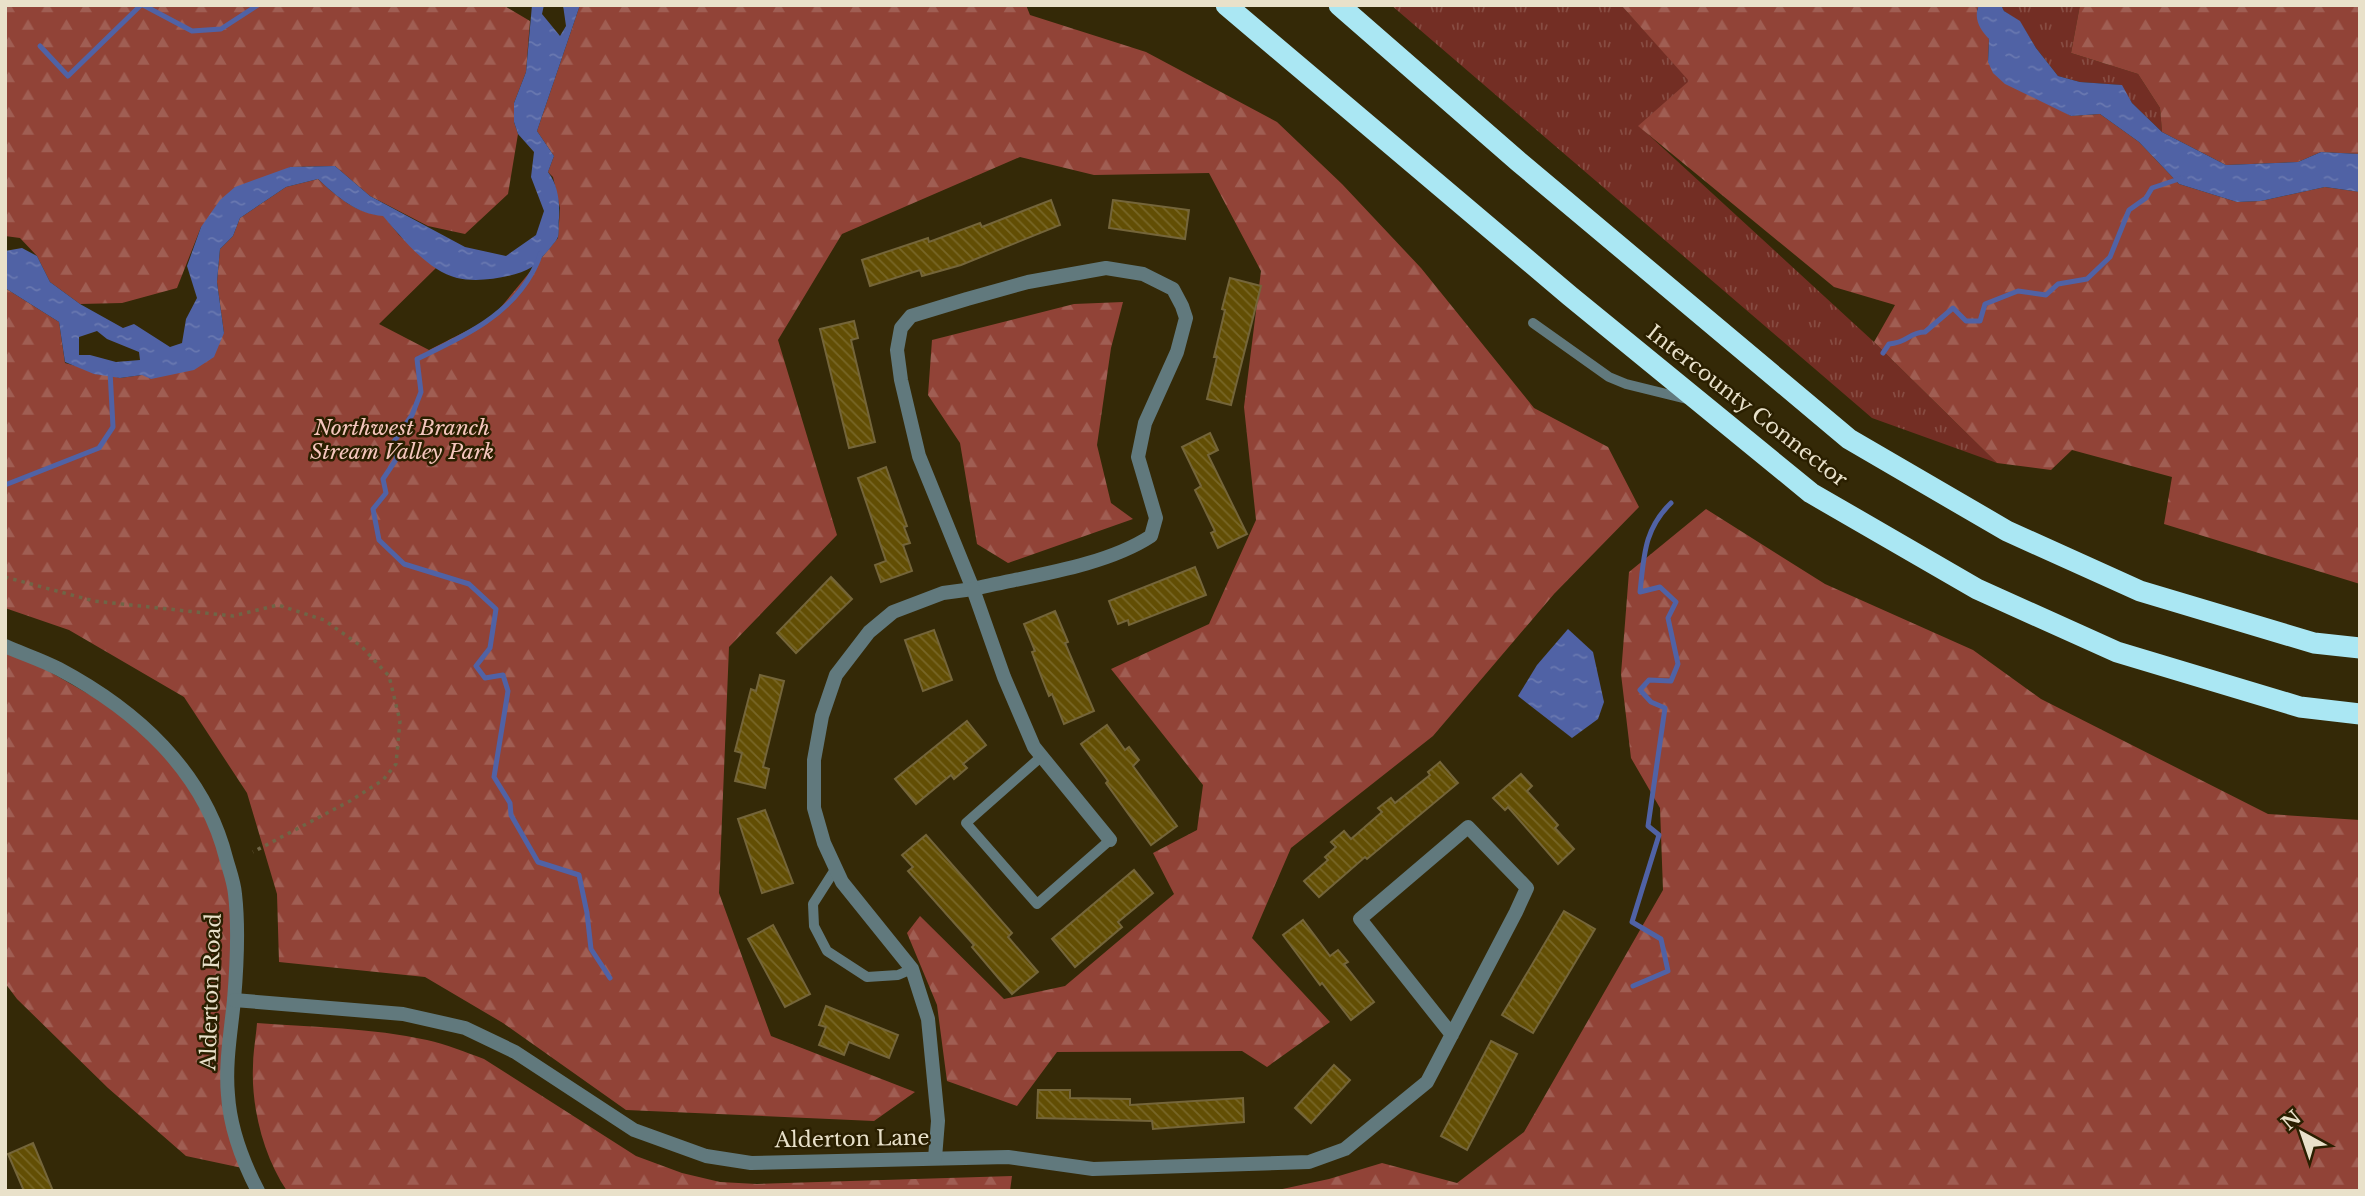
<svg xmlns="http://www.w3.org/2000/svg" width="2365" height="1196" viewBox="0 0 2365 1196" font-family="'Libre Baskerville',serif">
<defs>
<pattern id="grass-tufts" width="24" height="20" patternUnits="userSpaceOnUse" patternTransform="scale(1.75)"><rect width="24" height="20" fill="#732e24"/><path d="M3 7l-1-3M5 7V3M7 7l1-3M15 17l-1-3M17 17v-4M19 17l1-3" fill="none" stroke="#874c42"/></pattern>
<pattern id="forest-firs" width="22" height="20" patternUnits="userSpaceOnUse" patternTransform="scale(1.75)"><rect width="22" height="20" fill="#914337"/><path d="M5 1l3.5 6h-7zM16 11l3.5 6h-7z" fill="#a05e53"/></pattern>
<pattern id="water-ripples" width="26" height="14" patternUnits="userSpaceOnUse" patternTransform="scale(1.75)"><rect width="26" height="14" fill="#5062a5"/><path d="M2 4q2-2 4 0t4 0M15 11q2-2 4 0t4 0" fill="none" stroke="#6978b0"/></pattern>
<pattern id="building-back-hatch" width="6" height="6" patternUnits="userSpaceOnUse" patternTransform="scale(1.75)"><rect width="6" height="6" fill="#624e04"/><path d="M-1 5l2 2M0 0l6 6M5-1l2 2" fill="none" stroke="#786727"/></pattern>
</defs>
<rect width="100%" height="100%" fill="#342907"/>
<g fill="url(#grass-tufts)">
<path d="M1391 5H1621L1690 81 1639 126 1874 342 1997 463 1872 418Z"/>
<path d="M2001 5H2080L2071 53 2138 74 2160 108 2162 132 2132 103 2121 85 2080 82 2058 76 2036 48 2020 22 2004 11Z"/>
</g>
<g fill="url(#forest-firs)">
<path d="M5 5H503L530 21 526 72 514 103V122L518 134 508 194 465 234 428 226 370 196 335 166 290 167 201 227 177 288 122 303 80 304 50 282 37 256 20 238 5 236Z"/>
<path d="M580 5H1026L1030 15 1146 52 1277 122 1342 184 1421 268 1534 408 1608 447 1639 507 1554 594 1433 736 1291 848 1252 938 1330 1022 1267 1067 1242 1051 1057 1052 1017 1106 947 1081 937 1005 907 933 920 916 1004 999 1065 986 1174 894 1153 853 1197 830 1203 785 1111 669 1209 624 1256 520 1244 407 1261 271 1209 173 1094 175 1020 157 842 234 778 340 837 535 729 647 719 893 771 1036 915 1092 874 1121 626 1110 503 1023 425 977 279 962 277 894 247 793 184 697 69 630 5 608V288L59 322 65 363 120 378 142 375 224 333 217 282 220 249 233 236 240 218 286 187 318 179C337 197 357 214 383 215L399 235 436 268 379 324 429 350 492 318 558 238 560 208 553 177 548 172 554 156 537 131Z"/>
<path d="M1621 5H1979L1977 10 1989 39 1988 62 2071 116 2100 114 2139 142 2179 184 2237 202 2261 201 2325 187 2360 192V584L2164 524 2172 477 2072 450 2051 470 1997 463 1874 342 1895 305 1834 287 1638 126 1689 81Z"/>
<path d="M2080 5H2360V154L2321 152 2298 162 2226 165 2162 132 2160 108 2138 74 2071 53Z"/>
<path d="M1123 302 1111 348 1097 445 1111 503 1133 519 1008 563 977 544 960 443 928 395 932 340 1074 304Z"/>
<path d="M1706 509 1825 584 1973 650 2041 699 2268 814 2360 820V1191H1273L1329 1179 1382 1163 1457 1183 1524 1132 1663 890 1660 808 1631 758 1621 674 1629 572Z"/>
<path d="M5 646 144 726 206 805 235 891 228 1096 247 1169 186 1156 108 1088 17 999 5 983Z"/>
<path d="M257 1023C313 1027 372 1028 427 1040 446 1044 465 1052 484 1059L636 1156 682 1173 720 1182 757 1184 1012 1176 1010 1191H287C264 1157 251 1108 253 1066 253 1052 256 1037 257 1023Z"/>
</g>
<g fill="url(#water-ripples)" fill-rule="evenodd">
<path d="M532 5H544L542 14 560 36 566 26 563 5H580L537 131 554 156 548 172C558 185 560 202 559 218 558 224 560 234 557 239 554 244 536 265 532 267 514 278 477 283 457 278 427 270 402 238 383 216 357 214 337 197 318 179L286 187 240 218 233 236 220 249 217 282 224 333 214 357 194 370 151 379 142 375 120 378 94 374 65 362 59 322 5 288V251L22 248 37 256 50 282 80 304 123 328 134 324 170 347 182 343 186 319 197 298 187 266 201 227 220 200 235 187 290 167 335 166 370 196 465 247 506 256 536 235 544 211 531 177 534 152 518 134 514 122V103L526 72ZM97 331 107 339 139 352 140 360 116 362 90 355H79V337Z"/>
<path d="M1979 5H2001L2004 11 2020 21 2036 48 2058 76 2080 82 2122 85 2132 103 2162 132 2226 165 2298 162 2321 152 2360 154V192L2325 187 2261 201 2237 202 2179 184 2139 142 2100 114 2071 116 2005 84 1993 73 1988 62 1989 39C1980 30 1973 18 1979 5Z"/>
<path d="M1568 629 1593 652 1604 702 1598 719 1572 738 1518 696 1537 665Z"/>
</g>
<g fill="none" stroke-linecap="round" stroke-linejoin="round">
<g stroke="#5062a5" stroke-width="5">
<path d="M143 5 192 31 221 29 258 5"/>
<path d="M40 46 68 76 141 5"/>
<path d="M540 254C539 261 535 267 532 273 507 318 460 338 417 359L421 392 412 415 391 446 397 458 383 479 386 493 373 509 379 540 404 564 469 584 496 609 490 648 476 666 485 678 503 675 508 691 494 777 510 803 511 815 538 862 579 875 587 913 591 949 610 978"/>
<path d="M1883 353 1889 344C1908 343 1909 332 1925 332L1953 308 1966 321H1980L1985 304 2018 291 2046 295 2058 284 2087 279 2110 257 2129 210 2146 198 2152 188 2182 178"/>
<path d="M5 485 99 448 113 427 110 371"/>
<path d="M1633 986 1668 971 1661 939 1632 922 1659 835 1648 826 1665 708 1651 702 1640 690 1649 680 1671 681 1678 664 1668 618 1676 602 1660 587 1640 592C1644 556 1644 529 1671 503"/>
</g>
</g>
<g fill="url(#building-back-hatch)" stroke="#74653a" stroke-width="2">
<path d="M1051 200 1060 225 961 265 922 276 920 270 870 286 862 260 928 238 929 242 980 223 982 227Z"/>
<path d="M1113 200 1189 210 1185 239 1109 228Z"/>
<path d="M1230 278 1261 286 1231 405 1207 399 1217 357H1214L1225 310 1222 309Z"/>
<path d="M854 321 858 338 851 340 875 442 849 448 820 329Z"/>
<path d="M1210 433 1218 450 1208 455 1247 534 1218 548 1211 533 1215 531 1195 490 1201 486 1182 447Z"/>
<path d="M886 467 907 526 904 527 910 543 903 545 912 571 881 582 875 565 886 561 858 478Z"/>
<path d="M1195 567 1206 595 1129 625 1128 620 1118 624 1109 601Z"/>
<path d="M831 577 852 599 796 653 777 633Z"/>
<path d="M1055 611 1068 642 1065 643 1094 711 1064 724 1052 694 1049 696 1043 681 1032 652 1035 651 1024 624Z"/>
<path d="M934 630 952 680 923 691 905 640Z"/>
<path d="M760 675 784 681 763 767 769 769 765 788 735 781 742 753 735 751 751 689 756 691Z"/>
<path d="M967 721 986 745 963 764 967 768 954 779 951 775 916 804 895 779Z"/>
<path d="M1107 725 1125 750 1129 747 1139 760 1133 766 1177 826 1151 845 1106 783 1108 781 1081 744Z"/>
<path d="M1440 762 1458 783 1367 859 1365 857 1319 897 1304 881 1328 860 1325 857 1336 847 1331 842 1344 831 1351 839 1382 812 1378 808 1391 798 1395 803 1430 775 1428 772Z"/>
<path d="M1521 774 1532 786 1527 791 1558 825 1555 828 1574 849 1558 864 1508 807 1505 810 1493 798Z"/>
<path d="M765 810 793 883 762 893 738 819Z"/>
<path d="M926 835 1012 933 1008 937 1038 972 1012 994 972 947 974 945 908 871 913 867 902 855Z"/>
<path d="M1134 870 1153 893 1118 922 1122 927 1075 967 1052 939Z"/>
<path d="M1564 911 1595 929 1533 1033 1502 1015Z"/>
<path d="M1303 920 1330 956 1338 950 1348 962 1344 964 1374 1002 1351 1020 1322 983 1320 985 1283 935Z"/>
<path d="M773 925 810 994 785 1007 748 939Z"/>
<path d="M826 1006 898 1035 889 1058 849 1042 844 1055 819 1045 826 1027 819 1025Z"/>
<path d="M1491 1041 1517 1054 1467 1150 1441 1136Z"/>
<path d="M1334 1065 1350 1080 1311 1123 1295 1108Z"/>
<path d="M1038 1090H1070V1098L1130 1099V1105L1243 1098 1244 1122 1153 1129 1152 1121 1037 1118Z"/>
<path d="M33 1143 53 1191H24L8 1154Z"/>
</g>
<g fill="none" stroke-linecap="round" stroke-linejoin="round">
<path stroke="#6f6546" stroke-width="3.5" stroke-dasharray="3.5 5" stroke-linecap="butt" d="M5 577 94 601 233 616 278 605 324 620 361 646 389 676 400 721 396 764 383 780 350 801 253 852"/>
<g stroke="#61797d" stroke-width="10">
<path d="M1533 323 1609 377 1626 384 1691 400"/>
<path d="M1042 756 966 823 1037 904 1110 840"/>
<path d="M836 868 813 904 814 926 827 951 867 977 898 975 912 969"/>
</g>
<g stroke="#61797d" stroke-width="14">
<path d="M1106 268 1143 274 1173 289 1182 306 1186 318 1177 352 1145 423 1138 457 1156 518 1151 536C1104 567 1028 576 973 589L919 456 901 380 897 350 901 328 911 316 967 299 1028 282Z"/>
<path d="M5 646C23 654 42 660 59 669 136 710 204 771 226 858 229 869 234 882 235 894 239 929 237 965 234 1000 231 1031 225 1063 228 1095 230 1128 243 1162 258 1191"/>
<path d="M234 1000 403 1014 465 1028 515 1052 634 1130 706 1156 751 1163 1008 1157 1093 1169 1309 1162 1345 1149 1427 1082 1516 912 1527 888 1468 827 1360 919 1452 1035"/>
<path d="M935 1158 938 1121 928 1019 912 969 842 882 824 843 814 808V760L822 716 836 675 869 632 893 612 943 593 973 589 1004 677 1034 747 1110 840"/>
</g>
<g stroke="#aae7f3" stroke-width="21">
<path d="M1226 5 1570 296 1811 493 1977 589 2117 652 2300 707 2360 714"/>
<path d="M1339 5 1519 162 1849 439 2007 531 2140 591 2314 643 2360 648"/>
</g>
</g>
<g text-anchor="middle" stroke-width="5" stroke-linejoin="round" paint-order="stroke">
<g font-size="21" fill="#e9e1ca" stroke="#2a1f00">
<text transform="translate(1747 406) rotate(38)" y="7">Intercounty Connector</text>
<text transform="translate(211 992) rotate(-88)" y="7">Alderton Road</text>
<text transform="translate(852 1139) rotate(-1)" y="7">Alderton Lane</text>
</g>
<g font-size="21" font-style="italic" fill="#f5c6bd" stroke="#2a1f00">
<text x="402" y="435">Northwest Branch<tspan x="402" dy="24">Stream Valley Park</tspan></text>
</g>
</g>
<rect width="2365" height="1196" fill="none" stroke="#e9e1ca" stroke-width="14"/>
<g transform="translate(2302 1133) rotate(320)" stroke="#2a1f00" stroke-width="5" paint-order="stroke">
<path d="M0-5L12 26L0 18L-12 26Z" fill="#e9e1ca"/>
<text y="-10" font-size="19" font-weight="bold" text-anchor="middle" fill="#e9e1ca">N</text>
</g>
</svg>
